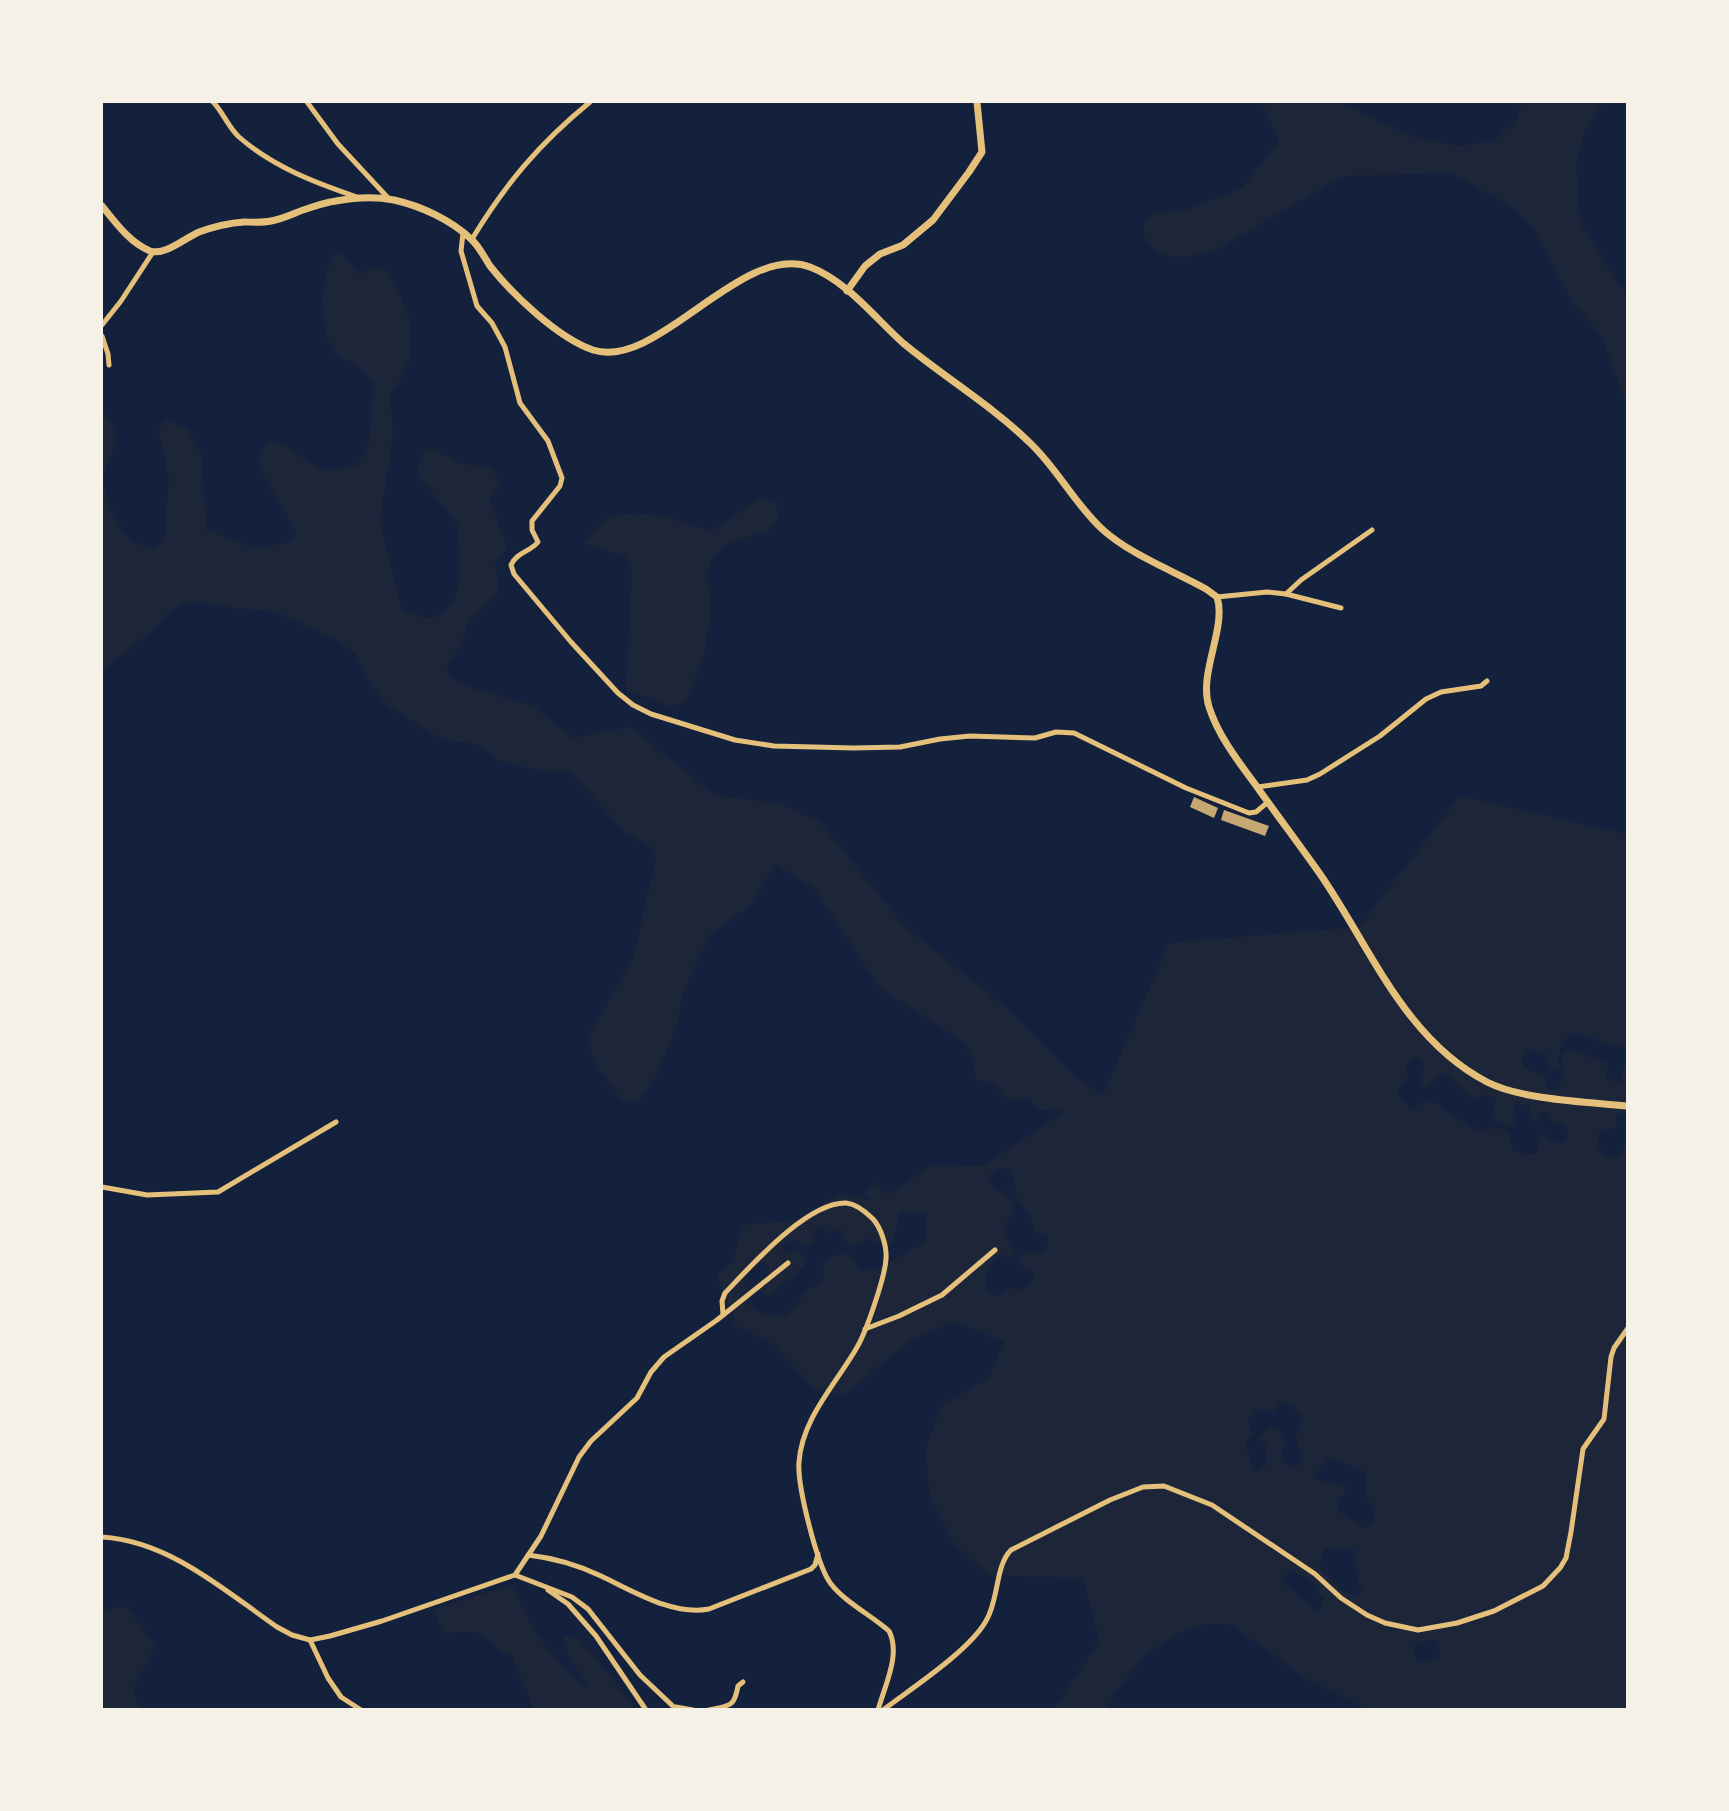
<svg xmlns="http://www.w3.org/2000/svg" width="1729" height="1811" viewBox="0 0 1729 1811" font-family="'Sofia Sans Condensed',sans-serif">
<rect width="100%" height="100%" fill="#14213d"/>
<g fill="#1d2539" fill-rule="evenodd">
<path d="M1261 102H1338L1416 138 1461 146 1493 141 1515 122 1523 102H1603L1585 130 1576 164 1581 225 1617 282 1627 293V407L1602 336 1572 301 1537 234 1517 210 1452 173 1343 176 1216 250C1199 255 1171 262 1155 250 1151 248 1147 241 1144 237V223L1155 213 1186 210 1242 188 1279 141Z"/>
<path d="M339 252 359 274 375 267 385 270C413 311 424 353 390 394L393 435 380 520 402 610C410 613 420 617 428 618 434 619 439 616 443 613 468 592 457 554 459 525L420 478 418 469 424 450 434 449 460 464 490 467 501 483 490 499 507 548 495 562 499 592 470 619 459 649 447 666 449 677 466 686 534 706 572 738 630 727 716 796 778 803 820 822 904 926 1006 1007 1075 1077 1103 1095 1169 943 1359 927 1460 796 1627 834V1049L1573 1032C1561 1041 1557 1056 1560 1070L1552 1071 1548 1068V1056L1529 1049 1522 1060 1524 1066 1535 1073 1543 1074 1548 1090H1556C1566 1081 1564 1068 1562 1055L1567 1049 1606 1062 1608 1066 1605 1077 1616 1083 1620 1082 1624 1071 1623 1067 1627 1058V1113H1620L1615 1119 1617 1128 1600 1131 1596 1147 1609 1157 1617 1156 1624 1151V1142L1627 1139V1709H1363V1707L1308 1680 1231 1624H1202L1187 1629 1144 1655 1115 1693 1108 1709H1054L1100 1641 1083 1578 989 1575 954 1544 930 1496 925 1449 943 1404 988 1379 1004 1342 954 1321 910 1341 844 1395 814 1389 773 1344 733 1324 736 1319 716 1275 733 1261 742 1225 801 1220 840 1194 873 1201 865 1193 874 1183 888 1195 932 1165 982 1166 1067 1111 1039 1110 1028 1098C1010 1101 1002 1098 993 1082L977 1081 971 1053 961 1040 881 989 814 888 776 864 750 906 710 934 683 993 676 1028 657 1074 639 1100 624 1103 597 1066 587 1039 632 961 656 861 651 848 624 831 571 772 541 771 501 762 478 744 447 741 437 737 387 705 374 689 355 654 340 641 274 611 234 608 195 601 185 602 168 613 154 629 102 671V413C129 440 110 448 103 477 101 489 119 529 128 537 135 544 144 546 153 548L161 543 165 534 169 478 159 432 164 419 188 430 202 457 206 529 253 548 291 542 296 532 259 466 260 457 269 440 287 447 320 469 329 470 358 465 370 440 373 382C368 377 363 370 357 366 349 361 341 359 334 351 319 332 318 266 339 252ZM1415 1057 1422 1059 1425 1067 1419 1078 1423 1085 1427 1087 1438 1075 1446 1073 1473 1099C1481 1095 1489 1092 1496 1099L1492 1116 1493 1120 1510 1127 1513 1125 1516 1117 1514 1105 1517 1103 1530 1106 1532 1123 1536 1122 1541 1112 1549 1113 1553 1124 1564 1122 1568 1130 1566 1142 1553 1143 1545 1134 1541 1135 1538 1151 1536 1154 1519 1153 1512 1149 1509 1132 1502 1128 1476 1130C1459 1117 1451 1120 1438 1103L1422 1102 1412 1110 1405 1103 1397 1091 1408 1077 1406 1065ZM1003 1167 1011 1170 1018 1202 1030 1214 1034 1231 1049 1237 1045 1252 1021 1254 1019 1262 1024 1269 1033 1271V1280L1023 1291 1015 1288 1006 1289 1001 1295 992 1296 986 1290C986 1274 987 1261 1002 1254L1009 1258 1014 1251C998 1230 1004 1227 1016 1206L1011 1199 990 1184 988 1176ZM899 1212 927 1214 925 1242 876 1270 860 1271 851 1257 844 1253 837 1254 823 1263 824 1280 806 1291 791 1312 784 1316 759 1313 746 1303 751 1297 743 1280 760 1263H765L771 1277 756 1291 771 1296C782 1284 795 1276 806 1263L799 1249 785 1255 781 1246 795 1239 801 1246H805L813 1241 812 1231 823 1226 828 1234 840 1228 845 1241 851 1247 865 1238 892 1247ZM1286 1403 1294 1407 1304 1420C1293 1437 1294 1439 1304 1456L1300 1464 1293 1468 1285 1464 1281 1449 1286 1442 1277 1428 1269 1427 1257 1439 1266 1444 1267 1465 1254 1473 1246 1447 1247 1440 1253 1435 1247 1420 1258 1410 1274 1412 1278 1405ZM1327 1456 1365 1472 1367 1480 1365 1496 1375 1509 1372 1525 1365 1528 1343 1515 1338 1508V1500L1345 1494 1344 1485 1313 1479ZM1326 1548 1355 1550 1357 1583 1362 1589 1359 1597 1344 1592 1318 1566ZM1292 1570C1304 1577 1317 1581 1320 1596L1324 1598 1320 1612 1312 1611 1308 1603 1282 1583 1288 1571ZM1433 1639 1438 1644 1440 1656 1425 1663 1417 1661 1413 1646Z"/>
<path d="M760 498 776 501 778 518 767 531 724 545 713 558 707 573 711 609 704 658 685 702 671 707 626 690 632 571 626 557 585 544C591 536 599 523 608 519 640 504 681 523 712 531Z"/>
<path d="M512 1585C529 1627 553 1663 589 1690L566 1650 563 1636 579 1639 637 1709H534L512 1656C494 1650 501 1651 489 1640 478 1629 458 1632 444 1633L433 1609Z"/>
<path d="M113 1607H128L155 1647 133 1689 138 1704 142 1709H102V1613Z"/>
</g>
<g fill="#c6a872">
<path d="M1194 797 1218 808 1214 818 1190 807Z"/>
<path d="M1224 810 1269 826 1265 836 1221 820Z"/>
</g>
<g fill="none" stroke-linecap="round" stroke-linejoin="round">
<g stroke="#e5c07b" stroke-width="5">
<path d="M213 102C223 112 228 127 239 137 273 167 316 183 357 197"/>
<path d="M307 102 338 144 390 200"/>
<path d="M463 233 461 251 477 306 492 323 505 347 520 403 548 441 562 478 560 486 532 521V530L538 542C530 552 517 552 511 565L514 574 571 642 618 693 633 705 651 714 735 740 774 746 853 748 900 747 940 739 970 736 1035 738 1056 732 1074 733 1186 788 1249 813 1256 812 1268 802"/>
<path d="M472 239C506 183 540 143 590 102"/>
<path d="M102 325 121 301 153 252"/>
<path d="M102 336 108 354 109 365"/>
<path d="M1286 594 1301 580 1372 530"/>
<path d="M1217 597 1267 592 1286 594 1341 608"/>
<path d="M1257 787 1307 780 1320 774 1380 736 1426 699 1441 692 1481 686 1487 681"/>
<path d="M102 1187 147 1195 218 1192 336 1122"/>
<path d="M723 1314 722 1301 725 1293C751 1266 807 1202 846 1203 857 1204 866 1212 873 1219 881 1228 887 1246 886 1259 885 1277 866 1333 856 1349 835 1385 802 1419 799 1462 797 1485 817 1566 831 1584 846 1603 871 1615 889 1631 901 1654 885 1685 878 1710"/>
<path d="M865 1329 899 1316 942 1295 995 1250"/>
<path d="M102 1537C169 1541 224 1590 277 1627L292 1635 310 1640 330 1636 382 1621 515 1575 541 1536 579 1457 591 1441 637 1398 651 1372 664 1357 717 1320 788 1263"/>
<path d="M528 1555C554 1558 578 1565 601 1576 633 1591 673 1616 709 1609L811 1569 815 1565 818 1554"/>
<path d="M515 1575 572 1597 588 1609 640 1675 677 1710"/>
<path d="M548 1590 568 1604 596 1636 646 1710"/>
<path d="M310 1640 328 1678 341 1697 361 1710"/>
<path d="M676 1707 693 1710"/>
<path d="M709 1710C730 1705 734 1708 738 1686L743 1682"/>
<path d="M883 1710C912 1688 969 1651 986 1621 999 1600 995 1566 1011 1550L1110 1500 1143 1487 1164 1486 1212 1505 1315 1574 1341 1598 1367 1615 1385 1623 1418 1630 1457 1623 1494 1611 1543 1586 1560 1568 1566 1558 1571 1532 1583 1449 1604 1419 1611 1357 1614 1348 1628 1328"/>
</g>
<g stroke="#e5c07b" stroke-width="7">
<path d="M102 206C115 222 130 243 150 251 165 256 185 238 199 232 213 227 229 223 244 222 253 222 262 223 271 221 284 219 296 212 309 208 335 199 367 195 394 200 421 206 451 220 471 239 479 246 484 257 490 266 513 295 558 338 593 350 657 371 741 242 810 267 847 281 875 318 903 343 944 377 991 405 1029 442 1057 468 1074 503 1102 529 1129 554 1174 571 1206 589L1217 597C1227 628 1198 673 1209 707 1218 735 1237 760 1255 784 1276 814 1299 844 1320 874 1370 946 1404 1039 1487 1082 1522 1100 1588 1102 1628 1106"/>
<path d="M847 291 865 266 880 254 903 245 933 220 969 172 982 152 977 102"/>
</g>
</g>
<rect width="1729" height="1811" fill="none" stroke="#f6f1e7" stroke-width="206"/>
</svg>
